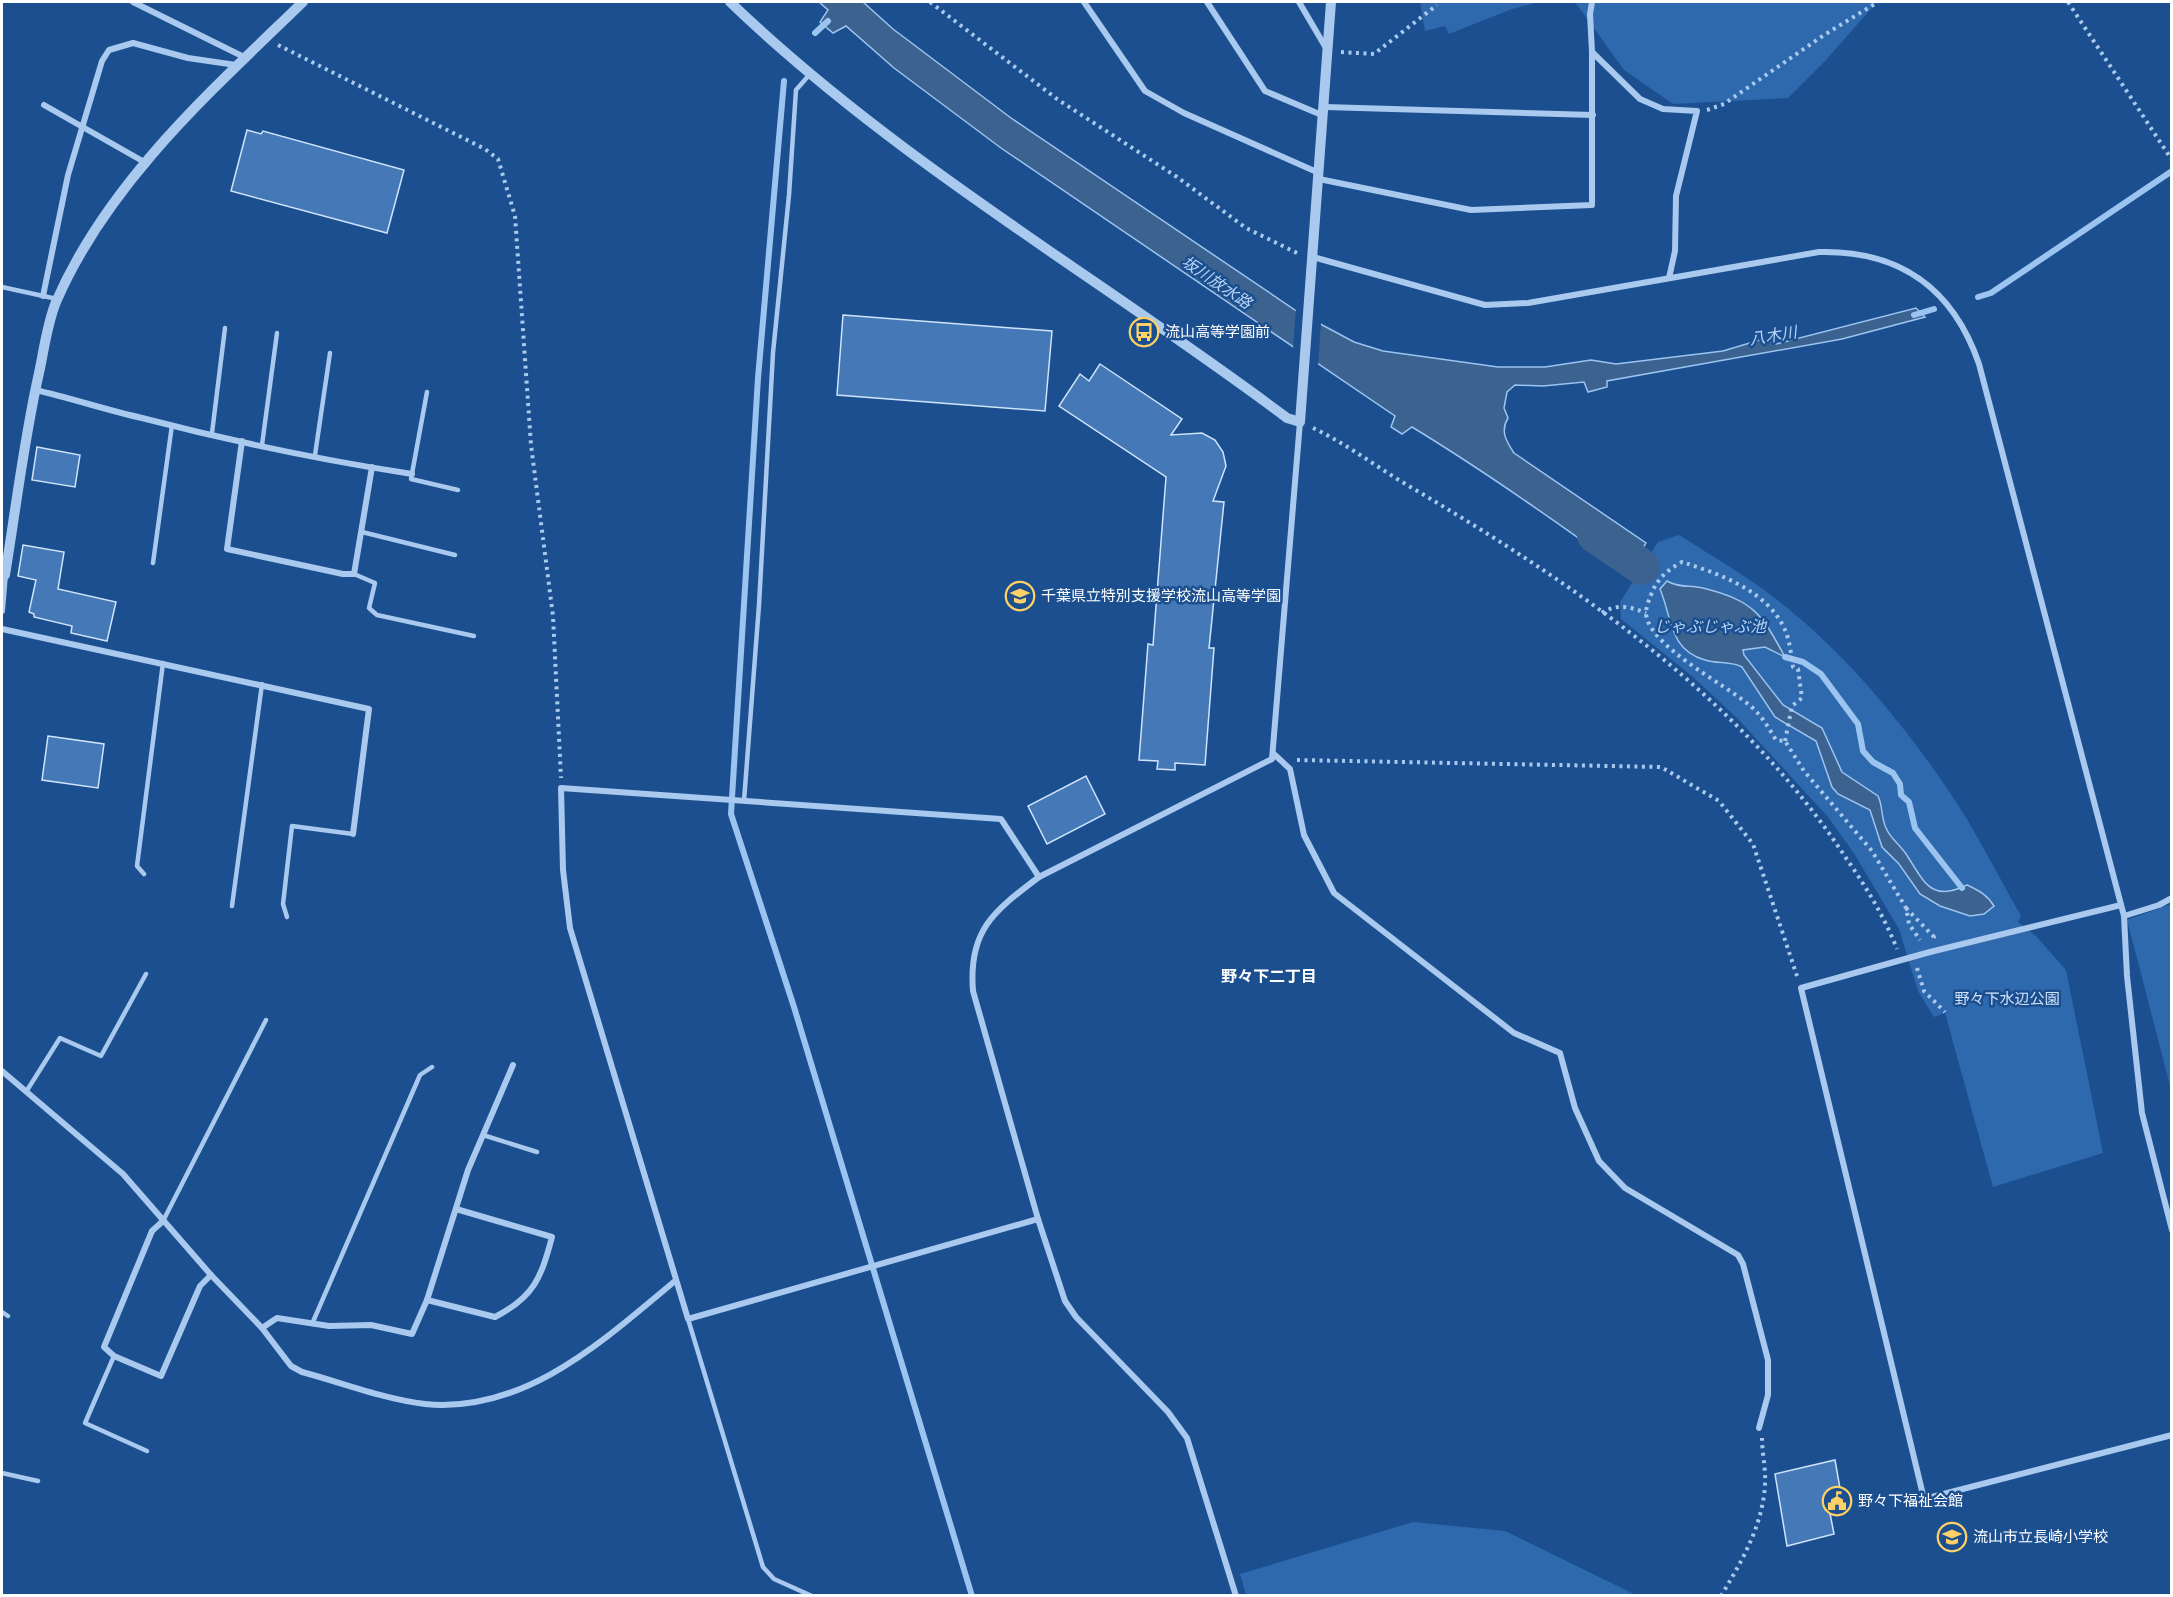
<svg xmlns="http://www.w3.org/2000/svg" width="2173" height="1597" viewBox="0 0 2173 1597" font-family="Barlow,'Noto Sans JP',sans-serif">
<rect width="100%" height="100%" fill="#1b4f8f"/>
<g fill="#2e69ad">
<path d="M1420 2H1539L1512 9 1449 34 1445 26 1425 31Z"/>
<path d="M1575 2H1877L1826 60 1788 98 1673 104 1624 70Z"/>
<path d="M1679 535C1715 558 1752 579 1785 606 1851 659 1912 734 1958 805 1981 841 2000 879 2021 916L2018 922 2036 936 2066 970 2103 1153 1993 1187 1945 1013 1934 1017 1918 991 1899 929 1855 855 1828 817 1738 719 1693 677 1621 619 1620 602 1658 542Z"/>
<path d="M2171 904V1089L2127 920Z"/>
<path d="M1413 1522 1505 1531 1636 1595H1246L1240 1574Z"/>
</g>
<g fill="#3c6290" stroke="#9cc4f0" stroke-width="1.5">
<path d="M819 2H863L893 29 1011 118 1298 312 1354 342 1383 351 1498 367H1545L1591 360 1616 364 1723 351 1763 339 1776 344 1916 308 1925 317 1842 339 1607 381V387L1588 392 1584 382 1543 386 1515 385 1507 392 1504 408 1508 418C1500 431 1506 441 1514 453L1646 543 1627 573C1557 522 1486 472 1412 427L1402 434 1391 427 1395 416 1001 148 894 68 846 26 833 33 820 22 828 10Z"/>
<path d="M1667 581C1679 588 1689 585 1703 588 1754 601 1761 613 1785 657L1765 647 1743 650 1744 655 1783 705 1822 728 1842 772 1878 796C1883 806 1881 818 1886 828 1890 838 1900 845 1906 854 1924 881 1930 903 1967 885 1980 891 1987 895 1994 906L1984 914 1970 916 1940 906 1920 894 1899 864 1882 847 1870 810 1838 794 1832 787 1816 741 1775 717 1742 667C1732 661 1716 664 1705 660 1669 650 1672 617 1660 589Z"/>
</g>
<path fill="#1b4f8f" d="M1296 307 1321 322 1318 366 1293 349Z"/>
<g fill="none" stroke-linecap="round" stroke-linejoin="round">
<g stroke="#9cc4f0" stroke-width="6">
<path d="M815 33 828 21"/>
<path d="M784 81 758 378 731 814 794 1007 972 1596"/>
<path d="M1978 297 1991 293 2172 171"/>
<path d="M1914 315 1934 309"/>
<path d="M1785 657 1803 662 1821 674 1858 724 1863 751 1873 762 1893 773 1900 784 1901 795 1909 802 1915 828 1962 888"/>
</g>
<path stroke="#3c6290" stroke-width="36" d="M1595 535 1642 567"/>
</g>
<g fill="#4478b7" stroke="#cfe3fa" stroke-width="1.5">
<path d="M247 130 261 134 263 131 404 170 387 233 231 191Z"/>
<path d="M843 315 1052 331 1045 411 837 395Z"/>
<path d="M1100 364 1182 419 1171 435 1202 433 1215 440 1223 452 1226 466 1213 501 1224 502 1209 648H1214L1205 765 1175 763V770L1157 769 1158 761 1139 760 1148 644 1153 645 1166 477 1059 406 1080 374 1089 381Z"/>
<path d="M37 447 80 455 75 487 32 480Z"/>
<path d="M23 545 64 552 58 589 116 602 107 641 71 633 72 626 34 617V614L29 612 36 580 18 576Z"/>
<path d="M48 736 104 744 98 788 42 780Z"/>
<path d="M1086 776 1105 814 1047 844 1028 806Z"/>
<path d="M1835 1460 1841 1494 1827 1498 1834 1534 1787 1546 1775 1474Z"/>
</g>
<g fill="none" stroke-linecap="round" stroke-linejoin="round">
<g stroke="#a9c9ee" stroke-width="4" stroke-dasharray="3 4.5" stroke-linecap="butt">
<path d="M930 2 1057 99 1177 177 1246 228 1297 253"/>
<path d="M2068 2 2172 160"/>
<path d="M278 45 485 149 498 159 515 216 531 445 553 616 561 778"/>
<path d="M1341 52 1374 54 1437 5"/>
<path d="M1707 110 1724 104 1824 35 1878 2"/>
<path d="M1313 428C1349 445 1379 469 1414 489 1576 585 1741 698 1846 858 1866 887 1884 916 1897 949"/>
<path d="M1602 613C1616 603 1631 607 1646 613"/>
<path d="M1785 741 1792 706 1802 698 1798 669 1793 667C1791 655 1790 641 1785 630 1768 591 1720 574 1682 562 1667 570 1657 579 1651 595 1649 600 1646 607 1646 613 1647 645 1726 685 1748 704 1761 714 1768 727 1776 740L1785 741 1804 771 1872 851 1906 908 1909 924 1920 940"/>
<path d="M1297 760 1661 767 1719 801 1753 844 1797 976"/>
<path d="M1906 908 1934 937 1931 938"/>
<path d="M1917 968 1924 991 1945 1012"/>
<path d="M1721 1596C1742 1561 1763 1525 1765 1484 1766 1469 1762 1453 1762 1438"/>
</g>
<g stroke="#a9c9ee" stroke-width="4.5">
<path d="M2 287 57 299"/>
<path d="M427 392 411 479 458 490"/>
<path d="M212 433 225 328"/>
<path d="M262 445 277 333"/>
<path d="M315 455 330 353"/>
<path d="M362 532 455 555"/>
<path d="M153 563 172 425"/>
<path d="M354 574 375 583 369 608 377 615 474 636"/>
<path d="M744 801 759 605 773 353 789 195 796 90 810 74"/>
<path d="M144 874 137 866 163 663"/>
<path d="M232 906 262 684"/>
<path d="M287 917 283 904 292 826 353 834"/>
<path d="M26 1092 60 1038 101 1056 146 974"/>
<path d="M483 1135 537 1152"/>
<path d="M163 1221 266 1020"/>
<path d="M2 1312 8 1316"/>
<path d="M688 1319 763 1567 774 1579 812 1596"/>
<path d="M312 1324 420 1075 432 1067"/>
<path d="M114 1356 85 1423 147 1451"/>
<path d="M2 1473 38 1481"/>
</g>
<g stroke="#a9c9ee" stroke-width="6">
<path d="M133 2 244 57"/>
<path d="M1084 2 1145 91 1184 113 1319 173"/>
<path d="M1207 2 1265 91 1324 116"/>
<path d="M1299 2 1326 48"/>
<path d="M1593 53 1640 99 1663 109 1697 111 1676 196 1675 251 1669 278"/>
<path d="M44 105 146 163"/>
<path d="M1325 107 1593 115"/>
<path d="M1319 179 1471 210 1592 205V52L1590 14 1592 2"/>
<path d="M1313 257 1485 305 1528 303 1819 252C1899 250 1953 288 1979 364L2124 916 2127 976 2142 1113 2172 1230"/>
<path d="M43 296 68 175 102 61 109 50 133 43 188 58 236 65"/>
<path d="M35 390C71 398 106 410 142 418 230 441 322 460 412 474"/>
<path d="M242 441 227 549 343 574H354L372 467"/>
<path d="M2 611 5 575"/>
<path d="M2 629 369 709 353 834"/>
<path d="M1275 755 1290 769 1304 835 1334 893 1514 1033 1560 1053 1575 1108 1599 1161 1625 1188 1738 1255 1743 1264 1768 1360V1395L1759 1428"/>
<path d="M2121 905 1930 952 1801 988 1924 1499 2172 1435"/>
<path d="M2124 916 2159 905 2172 898"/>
<path d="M2 1071 123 1174 211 1275 262 1328 291 1366 302 1372C343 1383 384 1399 425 1404 525 1414 604 1340 675 1281"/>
<path d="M1038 1219 688 1319 570 928 563 870 561 788 1001 819 1039 877"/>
<path d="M163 1221 152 1231 104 1347 114 1356 161 1376 200 1286 211 1275"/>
<path d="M427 1300 495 1317C534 1297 541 1278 552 1237L456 1209"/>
<path d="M262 1328 277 1318 329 1326 371 1325 412 1334 427 1300 468 1170 513 1065"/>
<path d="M1236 1596 1187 1438 1168 1412 1076 1317 1065 1301 1038 1219 973 991C968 930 994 911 1039 877L1272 759 1300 422"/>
</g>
<g stroke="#a9c9ee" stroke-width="10">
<path d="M730 2C898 163 1102 279 1287 418L1300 422 1331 2"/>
<path d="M5 575C16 508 24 439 39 373 44 350 47 324 56 302 108 182 211 91 303 2"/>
</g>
</g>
<defs>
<g id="bus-ring" transform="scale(1.5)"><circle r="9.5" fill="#1b4f8f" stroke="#ffd166" stroke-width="1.5"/><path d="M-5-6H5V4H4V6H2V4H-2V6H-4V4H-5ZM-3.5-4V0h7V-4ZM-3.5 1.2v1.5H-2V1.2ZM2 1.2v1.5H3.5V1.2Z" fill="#ffd166"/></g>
<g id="school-ring" transform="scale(1.5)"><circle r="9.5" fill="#1b4f8f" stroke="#ffd166" stroke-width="1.5"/><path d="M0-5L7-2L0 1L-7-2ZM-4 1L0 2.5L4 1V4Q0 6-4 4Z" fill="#ffd166"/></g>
<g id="civic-ring" transform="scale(1.5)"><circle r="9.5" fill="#1b4f8f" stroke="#ffd166" stroke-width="1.5"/><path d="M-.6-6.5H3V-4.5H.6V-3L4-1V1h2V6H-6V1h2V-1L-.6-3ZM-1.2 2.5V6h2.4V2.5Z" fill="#ffd166"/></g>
</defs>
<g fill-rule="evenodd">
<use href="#bus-ring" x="1144" y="332"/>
<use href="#school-ring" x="1020" y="596"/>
<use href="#civic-ring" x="1837" y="1501"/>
<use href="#school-ring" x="1952" y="1537"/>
</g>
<g text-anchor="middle" stroke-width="5" stroke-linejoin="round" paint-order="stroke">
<g font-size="15" fill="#fff" stroke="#1b4f8f" text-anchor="start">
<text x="1165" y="337">流山高等学園前</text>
<text x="1041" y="601">千葉県立特別支援学校流山高等学園</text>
<text x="1858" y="1506">野々下福祉会館</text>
<text x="1973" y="1542">流山市立長崎小学校</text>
</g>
<g font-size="15" fill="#cfe3fa" stroke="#1b4f8f">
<text x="2007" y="1004">野々下水辺公園</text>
</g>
<g font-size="16" font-style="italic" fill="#b5d3f5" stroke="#1b4f8f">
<text transform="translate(1217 282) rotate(34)" y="6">坂川放水路</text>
<text transform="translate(1773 335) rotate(-9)" y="6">八木川</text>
<text x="1710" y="632">じゃぶじゃぶ池</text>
</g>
<g font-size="16" font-weight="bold" fill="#fff" stroke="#1b4f8f">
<text x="1269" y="982">野々下二丁目</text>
</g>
</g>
<rect width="2173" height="1597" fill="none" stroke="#ffffff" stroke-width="6"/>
</svg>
